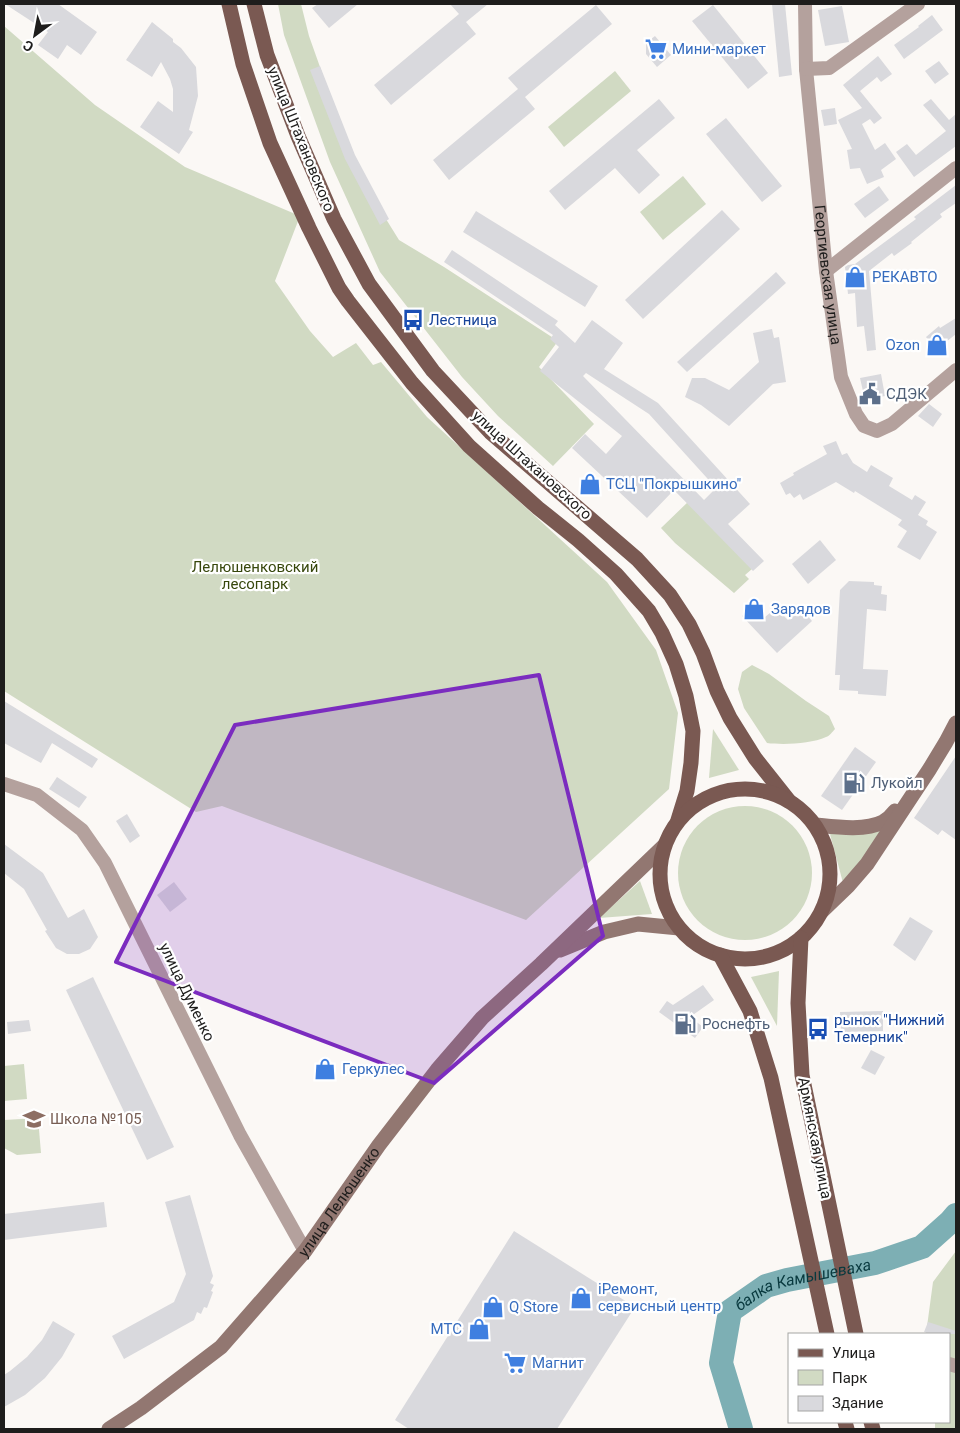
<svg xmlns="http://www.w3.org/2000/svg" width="960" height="1433" viewBox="0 0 960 1433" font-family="Roboto,sans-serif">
<rect width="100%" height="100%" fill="#fbf8f5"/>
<g fill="#d1dac3">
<path d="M278 4H301L309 36 358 174 399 240 444 267 558 341 539 367 594 424 553 466 498 416 462 377 380 272 330 162 284 35Z"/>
<path d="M4 26 95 105 185 167 300 216 275 281 310 331 333 357 356 343 373 365 381 362 427 417 607 582 656 650 678 713 669 789 526 920 222 806 196 812 4 691Z"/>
<path d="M615 71 631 91 564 147 548 127Z"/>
<path d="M683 176 706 204 663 240 640 212Z"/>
<path d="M689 501 752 569 745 575 749 579 734 593 675 543 661 528Z"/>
<path d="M752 665 769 674 806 701 829 716 835 729C832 732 830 736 826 737 811 744 783 745 767 743L744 708 738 689 742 672Z"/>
<path d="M713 729 739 770 709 778Z"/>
<circle cx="745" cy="873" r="67"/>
<path d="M889 827 843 883 830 834Z"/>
<path d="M640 881 652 914 599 918Z"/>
<path d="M779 971 777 1026 751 977Z"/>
<path d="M24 1064 27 1099 4 1101V1066Z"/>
<path d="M38 1118 41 1153 17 1155 4 1148V1120Z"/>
<path d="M956 1251V1429H935V1422H949V1334H926L933 1282Z"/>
</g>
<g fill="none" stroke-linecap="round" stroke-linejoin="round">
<path stroke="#7dafb4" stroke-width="24" id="s1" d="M741 1429 721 1363 730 1311 766 1286 787 1280 875 1263 922 1247 950 1222 956 1215"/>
</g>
<g fill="#d9d9dd" fill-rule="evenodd">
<path d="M5 4H58L97 32 81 55 67 45 58 59 38 45 48 32Z"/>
<path d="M318 4H358L329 28 312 8Z"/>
<path d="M450 4H488L466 22 476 34 391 105 374 85 459 14Z"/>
<path d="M772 4H785L792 75 779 77Z"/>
<path d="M596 5 612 24 525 97 535 109 449 180 433 160 518 89 508 78Z"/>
<path d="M713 5 768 73 748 89 692 21Z"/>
<path d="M842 6 849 42 825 46 818 10Z"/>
<path d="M932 15 943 30 904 59 894 45 919 27 918 26Z"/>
<path d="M152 22 173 39V42L181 48 196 67 198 96 189 130 193 132 179 154 140 127 158 101 173 112V89L170 79 161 62 152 77 126 60Z"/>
<path d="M655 36 671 55 657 67 646 54V43Z"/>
<path d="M878 56 892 74 881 82 877 77 860 91 882 118 874 124 870 119 862 124 875 150 885 143 896 159 881 170 884 177 867 184 860 168 850 169 847 150 852 149 838 120 862 108 843 85Z"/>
<path d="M939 61 949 74 935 84 925 71Z"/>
<path d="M320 66 355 155 389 219 380 225 345 159 310 70Z"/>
<path d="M659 99 675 118 637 150 660 175 639 194 615 168 565 210 549 191Z"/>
<path d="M931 99 949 120 956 114V146L914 177 896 152 907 144 916 155 946 131 923 105Z"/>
<path d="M835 108 837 124 824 126 821 110Z"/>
<path d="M726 118 782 186 762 202 706 134Z"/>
<path d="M956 185V203L940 214 942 217 911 242 912 243 894 256 892 253 869 271 876 350 867 351 864 326 857 327 855 293 848 294 845 267 848 265 855 264 916 219 914 217Z"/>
<path d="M879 186 889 200 865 218 854 204Z"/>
<path d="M722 210 740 229 643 319 625 300Z"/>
<path d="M476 211 598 286 585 307 463 232Z"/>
<path d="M452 250 558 321 555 325 575 343 592 320 623 343 604 369 658 403 750 504 728 524 764 561 753 571 674 490 647 518 572 448 585 434 606 454 622 436 540 371 559 347 550 339 553 335 444 262ZM586 373 649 414 716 488 704 500 583 376Z"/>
<path d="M776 272 786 283 687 372 677 362Z"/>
<path d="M956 318V334L936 350 926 337 939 326 940 328Z"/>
<path d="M772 329 774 338 779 337 786 382 773 384 729 426 701 405 685 397 692 378H705L729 390 759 362 753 333Z"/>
<path d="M881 374 885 396 865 400 860 378Z"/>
<path d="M929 404 942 414 933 427 918 416Z"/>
<path d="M836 441 842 455 847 453 853 463 867 472 871 465 893 478 889 486 912 500 915 495 926 502 918 515 928 521 926 525 937 532 920 560 897 547 907 531 898 525 902 520 855 491 854 493 836 482 803 500 800 494 794 498 790 493 786 495 780 483 794 475 793 473 827 454 823 446Z"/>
<path d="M820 540 836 560 808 584 792 564Z"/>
<path d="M849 581 874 582V585L882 586 881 594 887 595 886 611 867 609 863 669 888 670 886 696 858 694V691L839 690 840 675H835L840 590Z"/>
<path d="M754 605 765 617 776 608 788 620 801 608 812 621 777 653 742 616Z"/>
<path d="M4 701 98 759 92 768 52 743 41 763 4 743Z"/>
<path d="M855 747 876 762 842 810 821 796Z"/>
<path d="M956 756V840L942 830 938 835 914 818Z"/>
<path d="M57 777 87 797 79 808 49 789Z"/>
<path d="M127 814 140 836 130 843 116 821Z"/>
<path d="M4 844 43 873 68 918 84 909 98 937 90 949 79 954H67L56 948 45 931 47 930 24 889 4 873Z"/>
<path d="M174 882 187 899 170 912 157 895Z"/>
<path d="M910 917 933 931 915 961 893 945Z"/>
<path d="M93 977 174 1147 147 1160 66 990Z"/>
<path d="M703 985 714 1000 690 1017 703 1027 695 1038 659 1012 667 1001 673 1005Z"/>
<path d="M883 1011V1031L841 1032 840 1012Z"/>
<path d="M29 1020 31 1031 8 1034 7 1022Z"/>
<path d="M871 1050 885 1057 875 1075 861 1068Z"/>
<path d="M190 1195 213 1276 210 1283 214 1285 211 1291 213 1292 207 1308 204 1307 201 1314 197 1312 194 1320 124 1359 112 1336 174 1302 186 1274 165 1202Z"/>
<path d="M104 1202 107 1227 4 1240V1214Z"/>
<path d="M514 1231 635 1307 557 1429H409L395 1420Z"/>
<path d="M53 1321 75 1334 62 1357 45 1378 25 1395 4 1407V1375L10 1371 27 1357 42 1340Z"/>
<path d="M928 1322 956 1331V1334H930L924 1332Z"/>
</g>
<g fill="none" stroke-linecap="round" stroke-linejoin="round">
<g stroke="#b4a19d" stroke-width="14">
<path id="s2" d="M805 4 806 69 826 271 841 377 856 414 864 426 877 431 892 424 956 370"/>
<path d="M806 69 829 68 918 4"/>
<path d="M826 271 956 168"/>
<path d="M4 784 37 795 82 830 105 863 240 1135 305 1251"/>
<path d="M949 1364 956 1366"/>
</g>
<g stroke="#927771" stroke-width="15">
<path d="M816 825C836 827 865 831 883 822 888 819 892 815 895 811"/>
<path d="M822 911 848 886 867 864 929 770 946 742 956 723"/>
<path d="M560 950 604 932 638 924 679 928"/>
<path id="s3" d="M109 1429 141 1408 221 1347 305 1251 379 1145 437 1070 482 1018 541 964 664 846"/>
</g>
<g stroke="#7a5952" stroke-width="15">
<path d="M229 4 243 64 270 143 309 228 339 288 348 301 412 383 469 446 538 508 578 540 616 574 649 611 662 633 676 664 686 696 693 731 691 763 687 791 678 820"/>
<path d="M254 4 267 55 298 136 334 219 369 284 433 371 490 432 637 559 670 595 689 624 703 653 717 691 730 718 755 758 789 801"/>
<circle cx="745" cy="874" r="85"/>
<path d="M801 938 798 1003 802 1075 856 1334"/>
<path d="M720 955 750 1011 771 1078 827 1334"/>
<path d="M845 1422 847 1429"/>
<path d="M871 1422 873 1429"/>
</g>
</g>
<path fill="#7b2cbf" fill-opacity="0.2" stroke="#7b2cbf" stroke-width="4" stroke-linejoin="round" d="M539 675 603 936 434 1083 116 962 235 725Z"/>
<defs>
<g id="supermarket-bare" transform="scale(1.725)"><path d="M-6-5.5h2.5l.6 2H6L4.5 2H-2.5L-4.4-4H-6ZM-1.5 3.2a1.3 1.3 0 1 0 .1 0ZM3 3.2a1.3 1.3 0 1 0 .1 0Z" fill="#3f7fe0" stroke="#fff" stroke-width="2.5" paint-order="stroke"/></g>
<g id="shop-bare" transform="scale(1.725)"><path d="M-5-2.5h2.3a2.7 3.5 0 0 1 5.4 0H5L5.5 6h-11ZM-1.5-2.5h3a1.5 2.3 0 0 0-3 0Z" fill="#3f7fe0" stroke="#fff" stroke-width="2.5" paint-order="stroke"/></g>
<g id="bus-bare" transform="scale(1.725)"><path d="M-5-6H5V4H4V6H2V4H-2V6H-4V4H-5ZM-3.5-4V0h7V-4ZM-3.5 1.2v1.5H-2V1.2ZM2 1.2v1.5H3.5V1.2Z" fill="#1a4fb4" stroke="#fff" stroke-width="2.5" paint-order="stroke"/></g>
<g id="civic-bare" transform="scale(1.725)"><path d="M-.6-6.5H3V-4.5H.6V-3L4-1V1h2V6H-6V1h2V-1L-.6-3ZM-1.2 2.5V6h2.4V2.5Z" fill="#5c6f8a" stroke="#fff" stroke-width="2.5" paint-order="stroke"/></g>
<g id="fuel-bare" transform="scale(1.725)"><path d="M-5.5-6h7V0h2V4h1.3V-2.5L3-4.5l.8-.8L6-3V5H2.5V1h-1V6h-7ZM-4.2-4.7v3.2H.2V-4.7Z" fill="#5c6f8a" stroke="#fff" stroke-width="2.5" paint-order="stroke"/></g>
<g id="school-bare" transform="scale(1.725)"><path d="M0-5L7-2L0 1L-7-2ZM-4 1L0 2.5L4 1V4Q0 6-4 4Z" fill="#8d6e63" stroke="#fff" stroke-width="2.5" paint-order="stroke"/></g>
</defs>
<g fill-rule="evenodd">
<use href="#supermarket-bare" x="656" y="49"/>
<use href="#shop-bare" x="855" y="277"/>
<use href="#bus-bare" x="413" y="320"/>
<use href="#shop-bare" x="937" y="345"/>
<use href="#civic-bare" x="870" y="394"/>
<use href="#shop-bare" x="590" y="484"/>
<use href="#shop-bare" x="754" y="609"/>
<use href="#fuel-bare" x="854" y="783"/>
<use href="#fuel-bare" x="685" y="1024"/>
<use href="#bus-bare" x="818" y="1029"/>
<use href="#shop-bare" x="325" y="1069"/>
<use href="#school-bare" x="34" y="1119"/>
<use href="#shop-bare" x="581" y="1298"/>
<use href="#shop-bare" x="493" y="1307"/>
<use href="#shop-bare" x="479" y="1329"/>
<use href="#supermarket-bare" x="515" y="1363"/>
</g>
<g text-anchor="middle" stroke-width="4.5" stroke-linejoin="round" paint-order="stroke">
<g font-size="15" fill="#366cbe" stroke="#fff" text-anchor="start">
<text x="672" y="54">Мини-маркет</text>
<text x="872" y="282">РЕКАВТО</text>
<text x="920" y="350" text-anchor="end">Ozon</text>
<text x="606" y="489">ТСЦ "Покрышкино"</text>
<text x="771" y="614">Зарядов</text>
<text x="342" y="1074">Геркулес</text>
<text x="598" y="1294">iРемонт,<tspan x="598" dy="17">сервисный центр</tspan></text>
<text x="509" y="1312">Q Store</text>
<text x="462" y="1334" text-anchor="end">МТС</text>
<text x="532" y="1368">Магнит</text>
</g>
<g font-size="15" fill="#1e1d1c" stroke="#fff">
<text transform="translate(301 139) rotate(68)" y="5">улица Штахановского</text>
<text dy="5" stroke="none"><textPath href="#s2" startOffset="272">Георгиевская улица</textPath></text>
<text transform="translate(532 465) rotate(42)" y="5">улица Штахановского</text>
<text transform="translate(187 992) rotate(64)" y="5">улица Думенко</text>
<text transform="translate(815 1138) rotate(79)" y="5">Армянская улица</text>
<text dy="5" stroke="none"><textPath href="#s3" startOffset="326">улица Лелюшенко</textPath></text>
</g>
<g font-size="15" fill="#164399" stroke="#fff" text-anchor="start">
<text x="429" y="325">Лестница</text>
<text x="834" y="1025">рынок "Нижний<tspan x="834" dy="17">Темерник"</tspan></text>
</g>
<g font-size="15" fill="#4e5e75" stroke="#fff" text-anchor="start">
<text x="886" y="399">СДЭК</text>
<text x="871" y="788">Лукойл</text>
<text x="702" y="1029">Роснефть</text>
</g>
<g font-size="15" fill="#37470c" stroke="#fff">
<text x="255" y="572">Лелюшенковский<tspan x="255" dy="17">лесопарк</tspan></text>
</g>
<g font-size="15" fill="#785e54" stroke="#fff" text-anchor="start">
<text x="50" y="1124">Школа №105</text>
</g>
<g font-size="16" font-style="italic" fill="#08393e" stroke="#fff">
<text dy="6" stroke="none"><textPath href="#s1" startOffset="201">балка Камышеваха</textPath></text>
</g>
</g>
<rect width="960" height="1433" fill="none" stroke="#1e1d1c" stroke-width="10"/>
<rect x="788" y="1333" width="162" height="90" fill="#ffffff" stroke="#a5a5a4"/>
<rect x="798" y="1349" width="25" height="8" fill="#7a5952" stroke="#a5a5a4"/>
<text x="832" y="1358" font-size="15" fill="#1e1d1c">Улица</text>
<rect x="798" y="1370" width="25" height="15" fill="#d1dac3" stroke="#a5a5a4"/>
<text x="832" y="1383" font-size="15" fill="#1e1d1c">Парк</text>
<rect x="798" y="1396" width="25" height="15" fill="#d9d9dd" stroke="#a5a5a4"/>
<text x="832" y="1408" font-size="15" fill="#1e1d1c">Здание</text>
<g transform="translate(35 35) rotate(212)" stroke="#ffffff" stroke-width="4" paint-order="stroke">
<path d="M0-4L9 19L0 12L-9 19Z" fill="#1e1d1c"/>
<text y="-8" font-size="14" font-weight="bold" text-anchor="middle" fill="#1e1d1c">С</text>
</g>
</svg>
